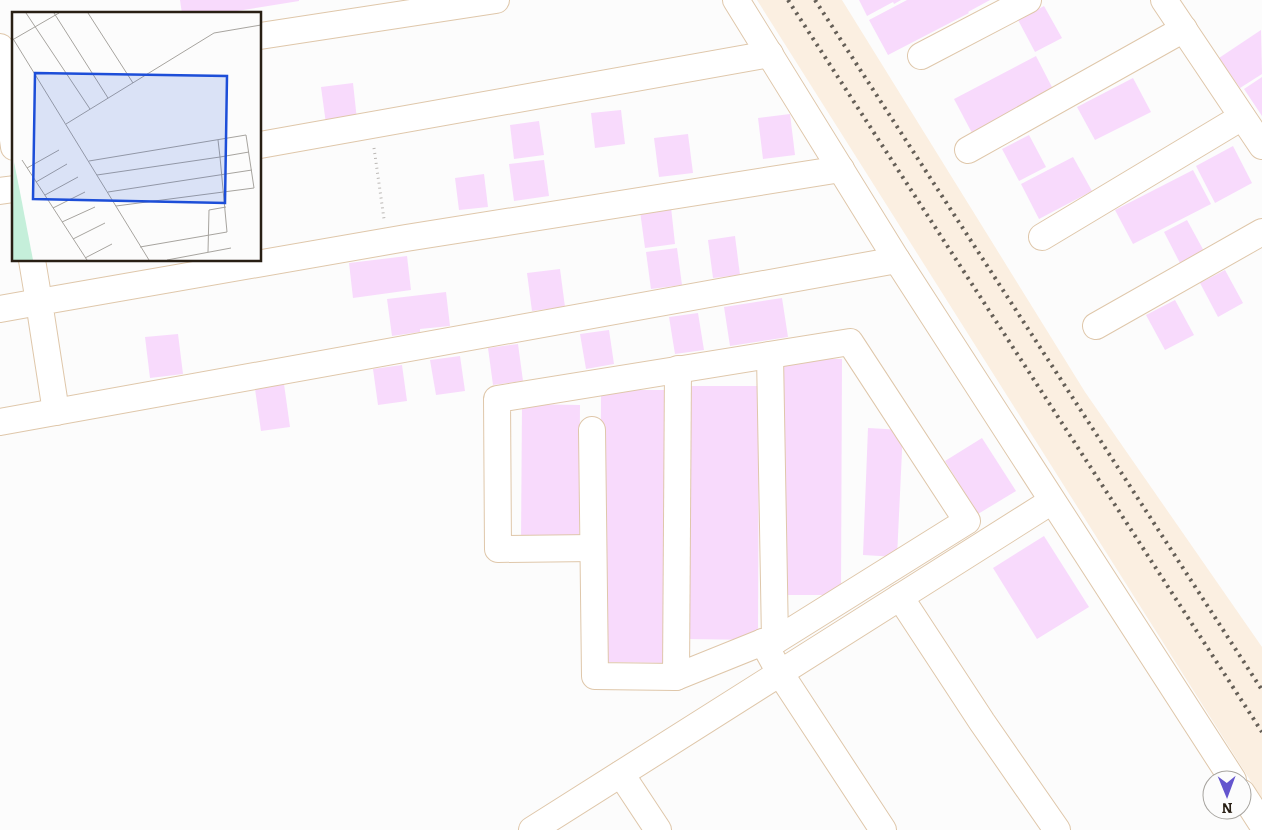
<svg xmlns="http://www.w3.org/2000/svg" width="1262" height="830" viewBox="0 0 1262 830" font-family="Bitter,serif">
<rect width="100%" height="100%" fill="#fcfcfc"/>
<path fill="#fbefe1" d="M757 0H842L1085 392 1262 647V799Z"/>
<g fill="#f8dafc">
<path d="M180 0H299V1L218 14H182Z"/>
<path d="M859 0H901L894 4 893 2 867 16Z"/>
<path d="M907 0H990L968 12 969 13 888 55 869 20Z"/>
<path d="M1044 6 1062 38 1035 52 1018 20Z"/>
<path d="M1261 30 1262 74 1240 88 1219 58Z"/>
<path d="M1036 56 1054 91 972 133 954 99Z"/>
<path d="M1262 77V116L1244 89Z"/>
<path d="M1133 78 1151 112 1095 140 1077 107Z"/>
<path d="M353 83 357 120 326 124 321 87Z"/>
<path d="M621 110 625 144 595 148 591 113Z"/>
<path d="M790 114 795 155 763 159 758 118Z"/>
<path d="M539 121 544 155 514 159 510 125Z"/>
<path d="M688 134 693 173 659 177 654 138Z"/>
<path d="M1029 135 1046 167 1019 181 1002 149Z"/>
<path d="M1233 146 1252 183 1215 203 1196 166Z"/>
<path d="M1073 157 1092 191 1039 219 1021 184Z"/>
<path d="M544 160 549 196 514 201 509 164Z"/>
<path d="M1193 170 1211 204 1133 244 1115 210Z"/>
<path d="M484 174 488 207 459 210 455 178Z"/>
<path d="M671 207 675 244 645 248 640 211Z"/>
<path d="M1187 220 1205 253 1181 265 1164 232Z"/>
<path d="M735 236 740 275 713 278 708 240Z"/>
<path d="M677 248 682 285 651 289 646 252Z"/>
<path d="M407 256 411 290 353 298 349 263Z"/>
<path d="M560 269 565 307 532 311 527 273Z"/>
<path d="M1225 270 1243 303 1218 317 1200 283Z"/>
<path d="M446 292 450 326 420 329V332L392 336 387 299Z"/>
<path d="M782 298 788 337 730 346 724 307Z"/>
<path d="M1175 300 1194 335 1165 350 1146 315Z"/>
<path d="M698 313 704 350 675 354 669 317Z"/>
<path d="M609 330 614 364 586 369 580 334Z"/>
<path d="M178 334 183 374 150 378 145 337Z"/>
<path d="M518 344 523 381 493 385 488 348Z"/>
<path d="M460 356 465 391 436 395 430 360Z"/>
<path d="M782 358 842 359 841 595H781Z"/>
<path d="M402 365 407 401 378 405 373 369Z"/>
<path d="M284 384 290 427 261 431 255 389Z"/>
<path d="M687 386H759L758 640 685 639Z"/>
<path d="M601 390H667L666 663 600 662Z"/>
<path d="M522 404 580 405 579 542H521Z"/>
<path d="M868 428 903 430 897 557 863 555Z"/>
<path d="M982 438 1016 491 978 514 945 461Z"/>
<path d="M1044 536 1089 607 1037 639 993 568Z"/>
</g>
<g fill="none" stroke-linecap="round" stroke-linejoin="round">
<g stroke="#dfc7aa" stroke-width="28">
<g id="minor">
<path d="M736 0 897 260 1233 780"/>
<path d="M1164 0 1262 146"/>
<path d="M260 36 496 0"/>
<path d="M0 47 14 147"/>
<path d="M921 56 1028 0"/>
<path d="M260 145 770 54"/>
<path d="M968 150 1184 29"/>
<path d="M0 191 14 189"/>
<path d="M1042 237 1242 117"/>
<path d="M0 309 39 302 32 260"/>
<path d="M1096 326 1262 232"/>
<path d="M770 355 775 641"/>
<path d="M56 412 39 302 406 238 841 169"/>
<path d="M0 422 897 260"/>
<path d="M592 430 595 676 676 677 763 642 780 673 883 830"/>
<path d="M593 548 498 549 497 399 850 342 967 521 775 641 763 642"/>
<path d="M900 597 982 722 1057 830"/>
<path d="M676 677 678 369"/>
<path d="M621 774 658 830"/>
<path d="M1242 793 1262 824"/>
<path d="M532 830 1052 501"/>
</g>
</g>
<path stroke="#bbb8b5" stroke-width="3" stroke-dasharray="1 4" stroke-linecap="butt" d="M374 148 384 219"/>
<use href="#minor" stroke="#fff" stroke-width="26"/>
<g stroke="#655f57" stroke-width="4" stroke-dasharray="2.5 5" stroke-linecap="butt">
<path d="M788 0 1262 732"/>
<path d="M815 0 1262 690"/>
</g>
</g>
<g transform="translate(12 12)">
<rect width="249" height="249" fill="#fcfcfc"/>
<path d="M2 150 8 180 21 248H0Z" fill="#c5efda"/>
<path fill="none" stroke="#a7a49f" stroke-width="1" d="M14 1 78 97M42 1 96 86M76 1 121 71M0 25 137 248M2 27 47 1M54 112 202 21 249 13M10 148 75 248M77 149 234 123 242 176 104 194M15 156 47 138M85 163 208 145 206 128M24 170 55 152M96 180 240 158M33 183 66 165M41 196 73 180M50 210 83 195M61 227 93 211M128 235 215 220 208 145 237 140M196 240 197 198 214 195M73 246 100 232M155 248 219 236"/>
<path fill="#1d4ed8" fill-opacity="0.15" stroke="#1d4ed8" stroke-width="2.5" d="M23 61 215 64 213 191 21 187Z"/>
<rect width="249" height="249" fill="none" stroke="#281f14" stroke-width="2.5"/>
</g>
<g transform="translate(1227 795) rotate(179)"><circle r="24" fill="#fcfcfc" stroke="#a7a49f"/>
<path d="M0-4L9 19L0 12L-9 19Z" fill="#6455ce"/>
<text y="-8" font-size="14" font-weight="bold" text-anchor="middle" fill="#281f14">N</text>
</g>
</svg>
